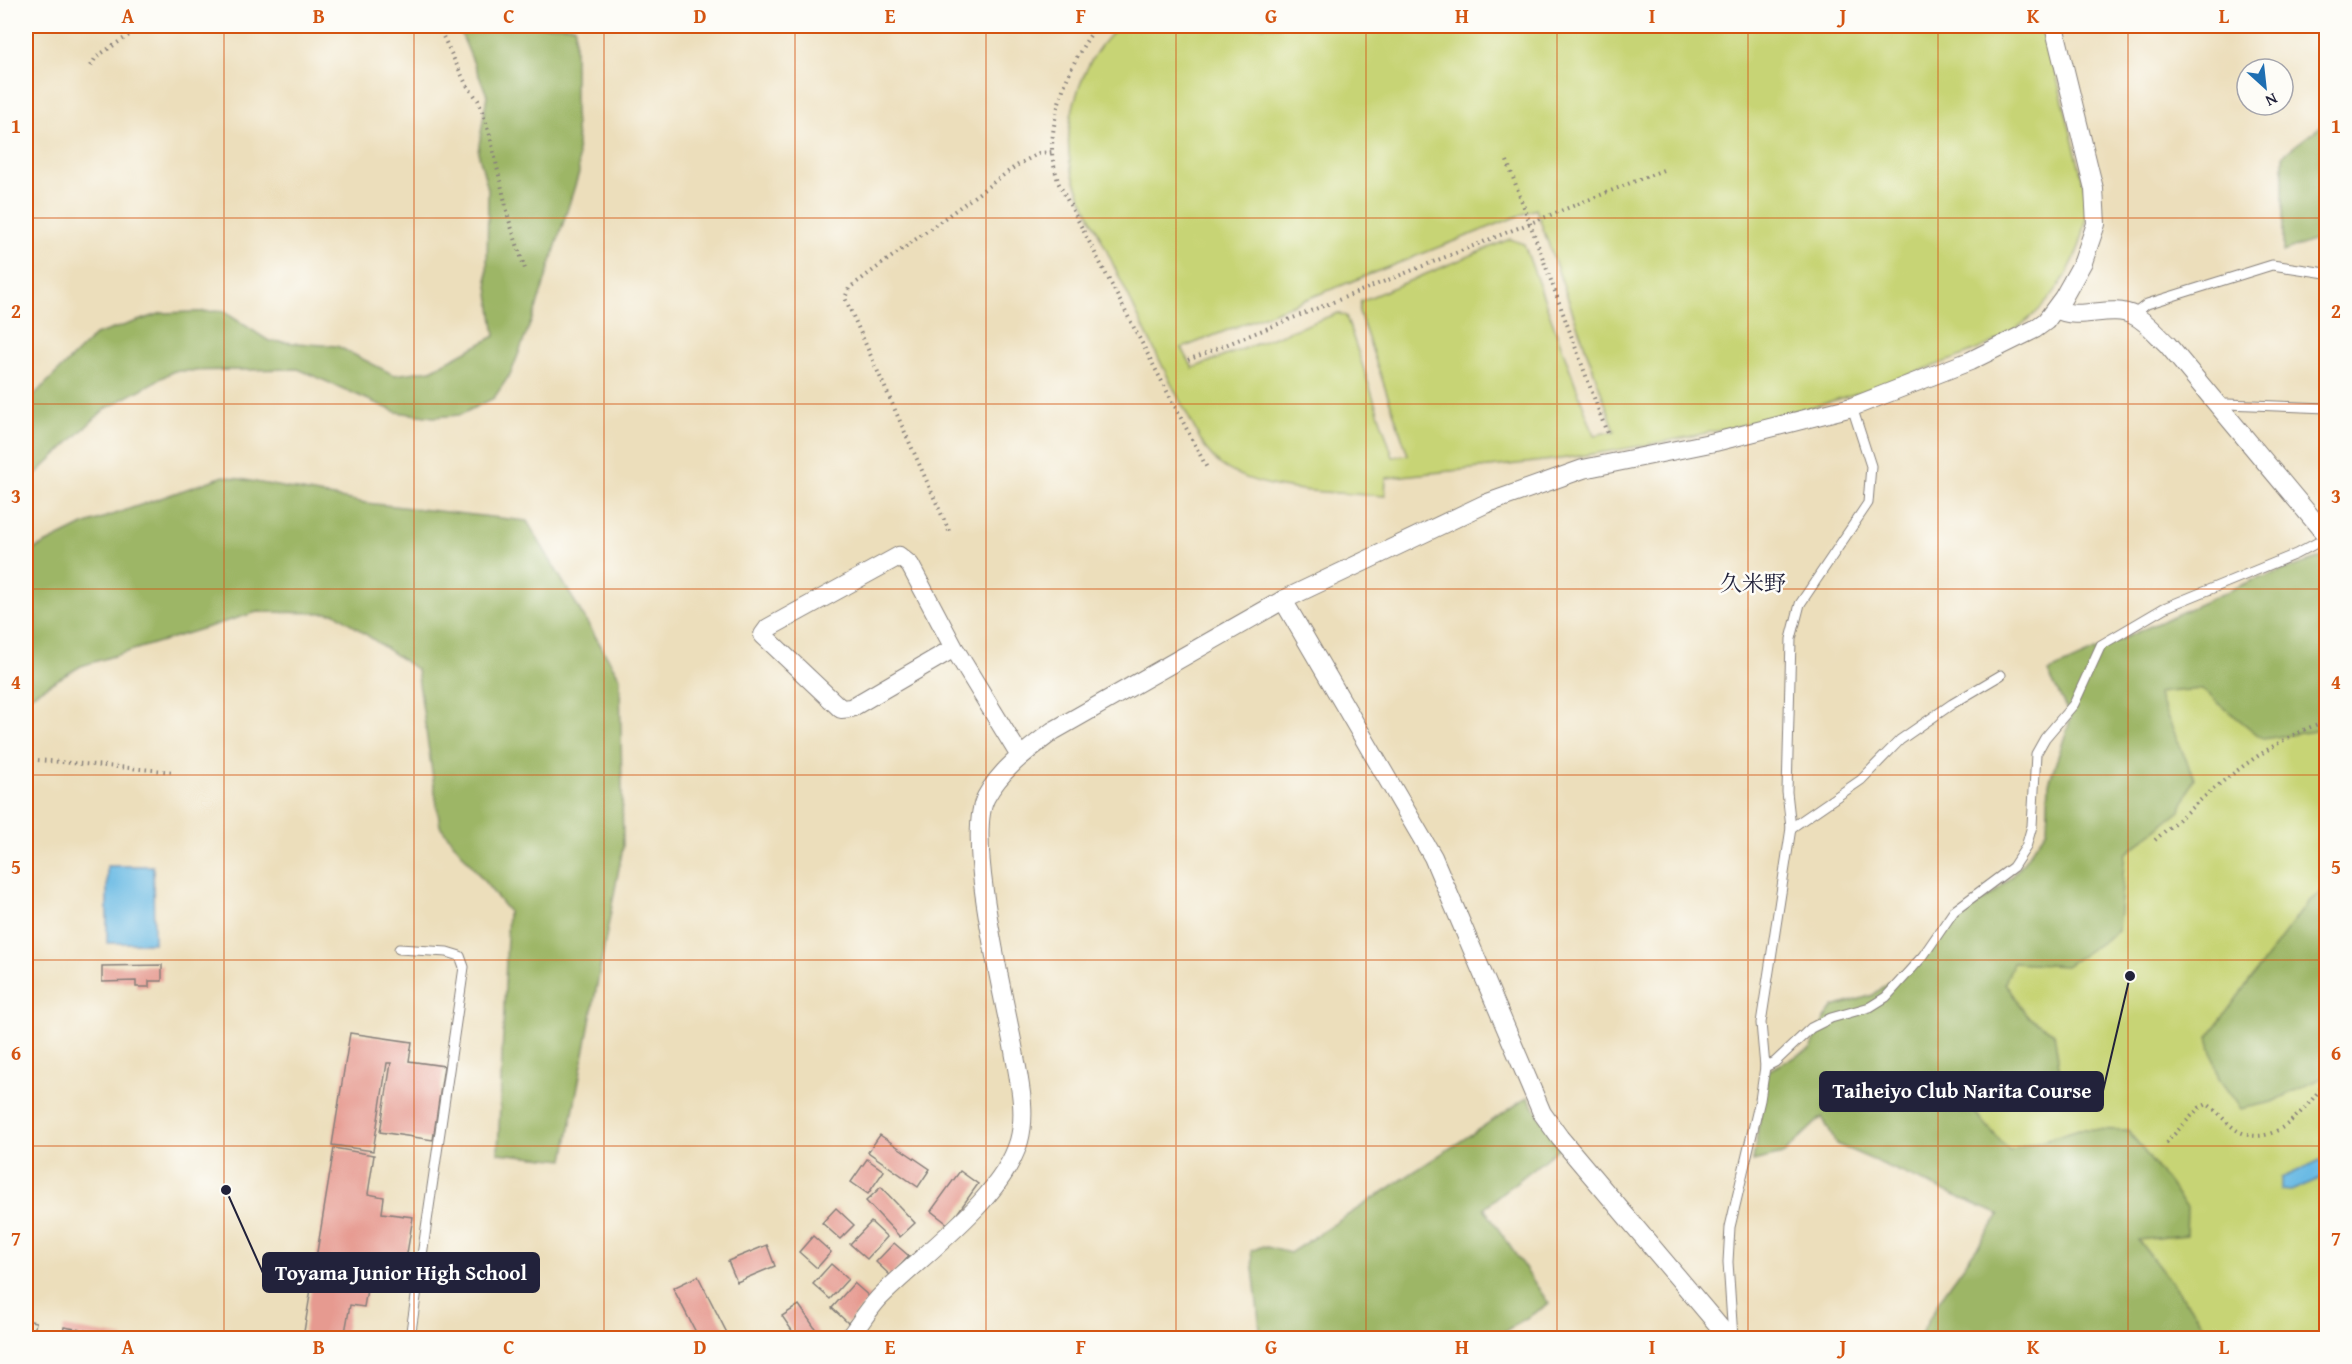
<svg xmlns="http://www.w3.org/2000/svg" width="2352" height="1364" viewBox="0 0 2352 1364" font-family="'Gentium Book Plus','Noto Serif JP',serif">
<rect width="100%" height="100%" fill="#fdfcf7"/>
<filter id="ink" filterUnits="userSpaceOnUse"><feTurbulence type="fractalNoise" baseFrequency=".0167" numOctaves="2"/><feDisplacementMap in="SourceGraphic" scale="12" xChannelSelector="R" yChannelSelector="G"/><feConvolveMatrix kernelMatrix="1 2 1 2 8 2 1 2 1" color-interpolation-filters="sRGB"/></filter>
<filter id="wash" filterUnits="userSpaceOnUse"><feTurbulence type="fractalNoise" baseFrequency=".008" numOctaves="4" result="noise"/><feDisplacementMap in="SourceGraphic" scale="24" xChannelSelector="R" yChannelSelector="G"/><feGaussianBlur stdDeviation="1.35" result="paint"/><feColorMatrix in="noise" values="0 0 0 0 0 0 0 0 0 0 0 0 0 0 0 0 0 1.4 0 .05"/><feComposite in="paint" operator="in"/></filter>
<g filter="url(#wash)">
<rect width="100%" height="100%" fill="#ecdebb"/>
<g fill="#c7d475" stroke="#747b58" stroke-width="1.5" fill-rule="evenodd">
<path d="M1120 26H2044L2087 197C2090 244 2059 298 2021 325 1991 348 1950 360 1914 373 1807 414 1693 439 1580 456 1516 466 1451 470 1386 478L1385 496C1339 493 1259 493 1221 465 1215 461 1210 453 1205 448 1169 382 1137 315 1105 247 1093 220 1075 191 1070 162 1063 118 1084 54 1120 26ZM1536 209 1615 431 1594 435 1524 244 1510 239 1361 301 1359 312 1408 455 1393 457 1346 316 1338 313 1193 368 1182 348Z"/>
<path d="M2326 561V1338H2116L2001 1215 1810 1094 2026 895 2122 717Z"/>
</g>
<g fill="#9db666" stroke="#606c50" stroke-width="1.5">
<path d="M458 26H575V112L579 173 536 309 511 373 494 398 460 415 434 417 396 412 298 369 174 371 105 409 26 483V403L95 335 162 313 223 311 269 341 337 346 394 375 431 370 495 336 487 279 488 189 478 152 487 95Z"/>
<path d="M2326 122V236L2283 252V155Z"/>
<path d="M224 476 366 503 527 521 620 678 623 847 564 1160 498 1153 508 911 440 826 417 670 335 613 257 612 81 666 26 698V553L83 525Z"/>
<path d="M2326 556V725L2315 731 2263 739 2201 689 2157 693 2194 778 2180 811 2125 854 2118 931 2066 966 2013 963 2005 983 2027 1016 2054 1033 2061 1080 2013 1096 1989 1084 1968 1104 2009 1151 2079 1129 2128 1130 2187 1208 2186 1235 2138 1240 2199 1318 2210 1338H1919L1940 1299 2000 1215 1836 1144 1822 1117 1783 1154 1753 1161 1767 1071 1811 1049 1824 1020 1834 1007 1873 995 1921 957 1954 920 1995 893 2019 868 2047 829 2049 783 2071 718 2048 672 2251 581Z"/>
<path d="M2326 888V1070L2322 1078 2272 1102 2241 1109 2219 1079 2208 1037 2308 902Z"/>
<path d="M1528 1097 1559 1148 1484 1208 1549 1304 1494 1338H1251L1260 1329 1251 1251 1263 1246 1290 1253Z"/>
</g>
<g fill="#69bae4" stroke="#466e90" stroke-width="1.5">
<path d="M107 866H153L154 943H107Z"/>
<path d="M2320 1161H2326V1176L2291 1191 2281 1190V1178Z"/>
</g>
<g id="blocks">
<g fill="#e69a90">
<path d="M162 965V981H149V987H136V981L102 982V966Z"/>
<path d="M350 1033 412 1042 409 1061 444 1066 433 1140 380 1132 391 1063H387L373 1151 332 1145Z"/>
<path d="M880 1135 930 1169 918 1187 868 1152Z"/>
<path d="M334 1148 374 1155 368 1194 384 1197 382 1213 413 1217 402 1284 369 1278 364 1307 350 1305 344 1338H303Z"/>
<path d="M867 1159 884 1171 868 1194 851 1182Z"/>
<path d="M960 1171 978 1184 949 1225 931 1211Z"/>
<path d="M881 1187 915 1223 900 1237 866 1201Z"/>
<path d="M836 1208 854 1225 840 1239 822 1223Z"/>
<path d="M871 1222 887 1237 867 1259 850 1244Z"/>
<path d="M813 1236 831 1252 817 1268 799 1252Z"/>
<path d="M894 1243 909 1256 891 1276 876 1262Z"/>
<path d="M767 1245 775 1266 737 1282 728 1261Z"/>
<path d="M831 1264 848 1279 830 1299 813 1284Z"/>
<path d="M698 1276 728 1335 721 1338H699L673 1288Z"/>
<path d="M854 1283 871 1298 848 1323 832 1308Z"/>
<path d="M799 1305 821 1337 818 1338H797L782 1316Z"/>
<path d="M26 1320 36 1322 33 1338H26Z"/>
<path d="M64 1327 124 1337V1338H62Z"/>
</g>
</g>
</g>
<g filter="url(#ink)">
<use href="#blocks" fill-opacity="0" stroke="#87807b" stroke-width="1.5"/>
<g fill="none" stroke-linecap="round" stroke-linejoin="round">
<g stroke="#87807b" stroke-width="11">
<g id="lane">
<path d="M2133 315 2147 304 2272 265 2326 273"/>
<path d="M2219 407 2227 404 2326 408"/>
<path d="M1791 828 1861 780 1900 740 1952 704 2001 675"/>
<path d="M399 949 447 952 460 956 464 967 410 1338"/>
<path d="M1765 1067 1775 1062 1811 1028 1831 1018 1870 1007 1886 997 1923 956 1954 911 2013 867 2026 847 2032 826 2036 754 2045 738 2074 704 2101 645 2164 608 2296 554 2326 538"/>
<path d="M1733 1338 1728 1262 1730 1227 1760 1100 1765 1067 1761 1023 1791 828 1787 792 1791 639 1800 604 1868 503 1871 466 1852 407"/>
</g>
</g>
<g stroke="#87807b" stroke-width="20">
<g id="street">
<path d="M2056 309C2080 322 2110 303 2135 316 2147 322 2157 335 2167 344L2326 535"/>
<path d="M1283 600 1433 857 1542 1113 1560 1138 1729 1338"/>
<path d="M954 648 851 708 841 709 763 635 768 628 899 556 910 565 954 648 1020 756"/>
<path d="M849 1338C859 1325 868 1310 879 1298 921 1255 1002 1200 1019 1141 1027 1112 1019 1080 1014 1051 1005 1000 964 838 986 797 1001 769 1028 750 1053 731L1283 600 1485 504 1583 469 1715 442 1852 407 1970 361 2035 329 2046 321 2063 298 2083 262 2096 224 2094 189 2054 26"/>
</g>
</g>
<g stroke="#87807b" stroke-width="4" stroke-dasharray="1.5 4.5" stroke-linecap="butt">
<path d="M438 26 466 84 478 100 489 131 509 220 526 272"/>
<path d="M1097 26C1071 59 1052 108 1052 151 1052 161 1056 172 1058 182L1207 468"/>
<path d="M91 66 96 57 143 26"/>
<path d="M1507 161 1607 433"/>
<path d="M1188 360 1663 170"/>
<path d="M949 531 845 298 849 288 1016 166 1039 153 1052 152"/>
<path d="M26 759 175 772"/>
<path d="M2155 840C2207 794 2259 745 2326 721"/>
<path d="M2166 1143 2199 1108 2207 1104C2219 1112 2228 1126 2240 1132 2276 1149 2307 1106 2326 1082"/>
</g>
<use href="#lane" stroke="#fff" stroke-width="9"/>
<use href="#street" stroke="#fff" stroke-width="18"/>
</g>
</g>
<path fill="none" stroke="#d45411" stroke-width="1.5" stroke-opacity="0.55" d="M224 26V1338M414 26V1338M604 26V1338M795 26V1338M986 26V1338M1176 26V1338M1366 26V1338M1557 26V1338M1748 26V1338M1938 26V1338M2128 26V1338M26 218H2326M26 404H2326M26 589H2326M26 775H2326M26 960H2326M26 1146H2326"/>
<g text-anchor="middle" stroke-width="5" stroke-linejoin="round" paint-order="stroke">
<g font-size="22" fill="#22223b" stroke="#fdfcf7">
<text x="1753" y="591">久米野</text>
</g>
</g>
<path fill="none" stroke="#22223b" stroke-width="2" d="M2130 976L2103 1091M226 1190L263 1273"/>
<g fill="#22223b" stroke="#fdfcf7" stroke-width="2">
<circle cx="2130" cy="976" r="6"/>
<circle cx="226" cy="1190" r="6"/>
</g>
<g fill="#22223b" stroke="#22223b" stroke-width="2">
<rect x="1820" y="1072" width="283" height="39" rx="6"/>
<rect x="263" y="1253" width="276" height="39" rx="6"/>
</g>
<g font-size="21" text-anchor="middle" font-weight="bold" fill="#fff">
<text x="1962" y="1098">Taiheiyo Club Narita Course</text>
<text x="401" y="1280">Toyama Junior High School</text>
</g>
<rect width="2352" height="1364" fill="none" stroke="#fdfcf7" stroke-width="66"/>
<g transform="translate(2265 87) rotate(153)"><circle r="28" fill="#fdfcf7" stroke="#a5a5ac" stroke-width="1.5"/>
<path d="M0-4.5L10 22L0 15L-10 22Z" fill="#1f6fb2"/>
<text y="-9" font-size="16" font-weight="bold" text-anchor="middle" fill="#22223b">N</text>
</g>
<rect x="33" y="33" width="2286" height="1298" fill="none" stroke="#d45411" stroke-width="2"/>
<g font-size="20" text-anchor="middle" font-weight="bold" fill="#d45411">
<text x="128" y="23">A</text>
<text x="319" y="23">B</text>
<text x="509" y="23">C</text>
<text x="700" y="23">D</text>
<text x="890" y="23">E</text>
<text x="1081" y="23">F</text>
<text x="1271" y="23">G</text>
<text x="1462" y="23">H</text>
<text x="1652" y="23">I</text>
<text x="1843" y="23">J</text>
<text x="2033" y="23">K</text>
<text x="2224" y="23">L</text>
<text x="16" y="133">1</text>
<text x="2336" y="133">1</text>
<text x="16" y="318">2</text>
<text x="2336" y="318">2</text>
<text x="16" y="503">3</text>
<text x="2336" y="503">3</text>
<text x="16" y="689">4</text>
<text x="2336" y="689">4</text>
<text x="16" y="874">5</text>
<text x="2336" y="874">5</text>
<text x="16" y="1060">6</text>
<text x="2336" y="1060">6</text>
<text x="16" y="1245">7</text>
<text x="2336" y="1245">7</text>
<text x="128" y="1354">A</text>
<text x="319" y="1354">B</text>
<text x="509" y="1354">C</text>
<text x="700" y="1354">D</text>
<text x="890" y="1354">E</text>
<text x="1081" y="1354">F</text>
<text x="1271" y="1354">G</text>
<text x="1462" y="1354">H</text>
<text x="1652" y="1354">I</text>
<text x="1843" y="1354">J</text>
<text x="2033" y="1354">K</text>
<text x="2224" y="1354">L</text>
</g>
</svg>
